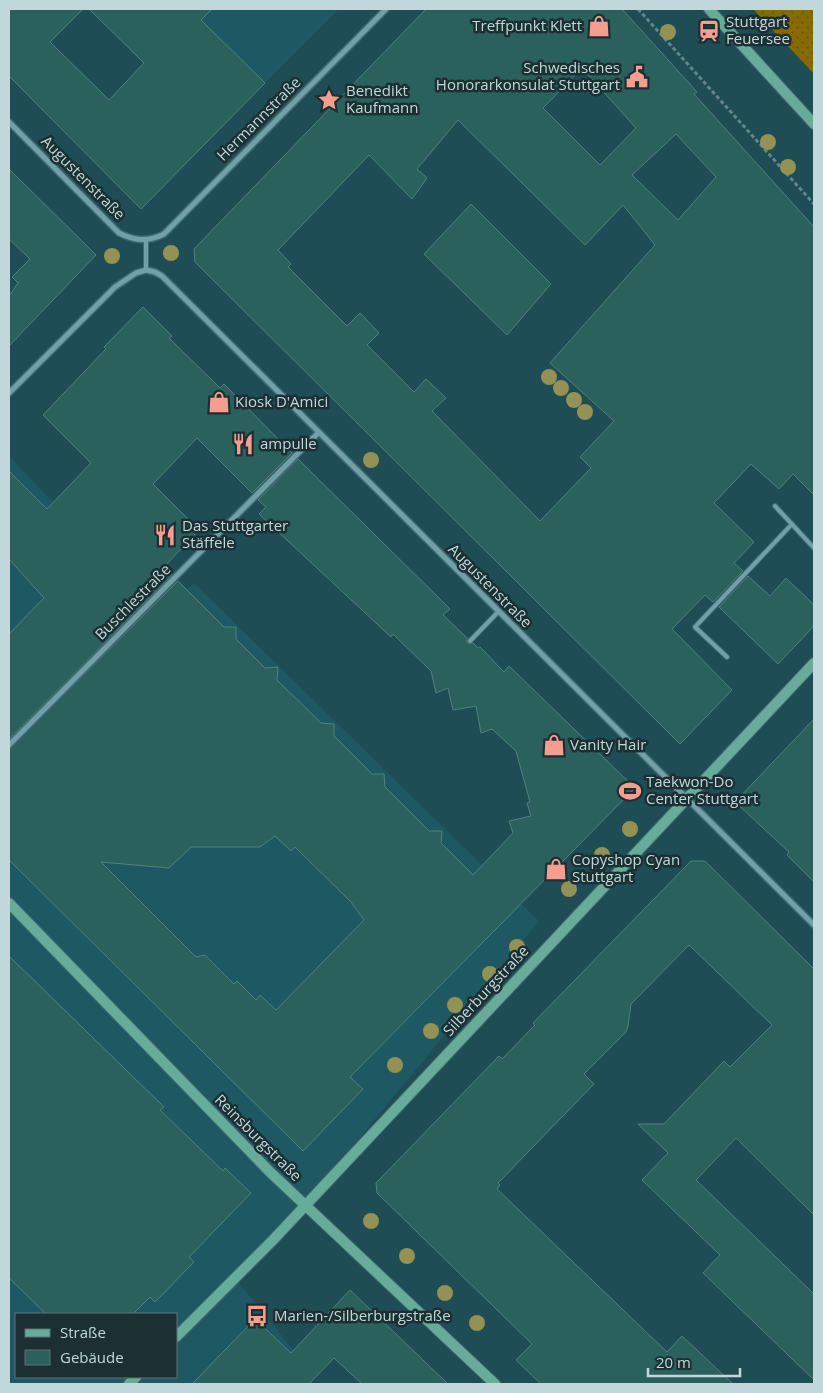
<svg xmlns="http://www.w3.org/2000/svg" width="823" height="1393" viewBox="0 0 823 1393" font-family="'Open Sans',sans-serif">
<defs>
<pattern id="green-dots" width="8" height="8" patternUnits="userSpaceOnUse" patternTransform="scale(1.25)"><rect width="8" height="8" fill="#876a00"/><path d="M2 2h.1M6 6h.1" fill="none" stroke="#64581e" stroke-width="1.8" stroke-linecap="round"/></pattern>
</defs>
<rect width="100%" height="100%" fill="#1e4d55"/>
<g fill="#1e5963" fill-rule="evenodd">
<path d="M89 9H339L265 83 211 30 151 70Z"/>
<path d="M9 456 160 614 194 583 539 921 304 1205 235 1278 298 1356 311 1384H9ZM16 1314H176V1377H16Z"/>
</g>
<path fill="url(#green-dots)" d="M753 9H814V74Z"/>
<g fill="#2a615d" stroke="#51817d" fill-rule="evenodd">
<path d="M9 9H83L50 42 109 100 144 63 89 9H212L201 20 265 83 141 209 9 76Z"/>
<path d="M426 9H622L697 92 694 94 814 227V495L793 474 779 489 751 464 714 503 754 542 734 563 743 571 713 602 705 595 672 629 732 690 680 744 195 262 194 249ZM582 68 636 128 600 165 543 108ZM458 120 585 245 623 205 655 245 550 363 614 421 580 457 591 468 540 521 432 411 446 398 426 379 414 392 367 345 379 333 360 313 347 326 288 267 291 264 278 250 369 155 412 199 427 178 417 169ZM676 134 716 177 678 220 632 175Z"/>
<path d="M9 169 96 255 9 346V296L18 283 12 277 30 259 9 239Z"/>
<path d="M471 204 551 284 507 335 424 254Z"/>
<path d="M143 307 172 336 169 338 220 388 224 384 292 453 252 493 197 438 153 484 199 530 164 567 172 575 9 739V634L44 598 9 559V471L47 509 91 463 43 415 106 349 104 347Z"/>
<path d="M298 459 450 609 443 615 467 638V643H473L478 648 480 647 504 672 509 666 635 788 350 1077 363 1089 303 1151 9 860V749L178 581 224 627H236V639L265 668 278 667 277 680 321 723 334 724V736L372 774H384L385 787 429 831H442L441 843 473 875 513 833 509 821 531 816 527 803 530 802 516 751 492 729 481 733 476 706 453 710 448 688 436 693 431 671 393 634 391 637 259 514 266 507 258 500ZM275 836 291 851 295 847 351 902 364 920 276 1010 260 995 256 1000 237 981 234 984 205 955 196 957 101 862 169 868 191 847H260Z"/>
<path d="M748 576 770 596 786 578 814 605V626L778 664 719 607Z"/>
<path d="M814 719V882L787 855 789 852 735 802Z"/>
<path d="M691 861H705L814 969V1215L736 1138 696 1180 814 1294V1380L703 1273 720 1255 642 1180 668 1153 638 1124H664L724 1061 730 1067 772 1025 689 945 631 1004 628 1026 626 1032 584 1074 594 1084 498 1183 500 1185 497 1189 667 1352 682 1336 733 1384H541L516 1360 532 1344 377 1193 376 1183 499 1056 502 1059 535 1025 533 1023Z"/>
<path d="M9 956 164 1107 160 1110 223 1171 225 1168 251 1193 189 1257 194 1262 155 1302 150 1297 133 1314H46L9 1278Z"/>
<path d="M350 1290 448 1384H362L334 1358 309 1384H192L255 1319 291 1353Z"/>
</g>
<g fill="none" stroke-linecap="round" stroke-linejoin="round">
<g stroke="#416a71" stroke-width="6">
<g id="lane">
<path d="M146 240V270"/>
<path d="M775 506 814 548"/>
<path d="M470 641 498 612"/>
<path d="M727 657 695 627 792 524"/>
</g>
</g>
<g stroke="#416a71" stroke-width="8">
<g id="street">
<path d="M9 122 119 233C135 241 148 242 164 234L386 9"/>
<path d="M9 393 115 287 136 273 146 270 155 272 162 276 814 925"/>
<path d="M9 745 318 433"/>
</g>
</g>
<g stroke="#416a71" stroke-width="12">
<g id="secondary">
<path d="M709 9 814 124"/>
<path d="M9 903 270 1172 495 1384"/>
<path d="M176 1337 273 1240 814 663"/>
<path d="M129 1384 136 1377"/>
</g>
</g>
<path stroke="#61878d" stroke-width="3" stroke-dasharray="4 2.5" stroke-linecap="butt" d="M638 9 814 204"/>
<use href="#lane" stroke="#71a0a8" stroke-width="4"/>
<use href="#street" stroke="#71a0a8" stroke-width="5"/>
<use href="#secondary" stroke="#67ac98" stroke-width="10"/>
</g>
<g fill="#939154">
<circle cx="668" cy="32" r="8"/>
<circle cx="768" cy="142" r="8"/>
<circle cx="788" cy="167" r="8"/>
<circle cx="171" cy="253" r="8"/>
<circle cx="112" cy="256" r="8"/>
<circle cx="549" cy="377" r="8"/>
<circle cx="561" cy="388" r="8"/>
<circle cx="574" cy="400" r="8"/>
<circle cx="585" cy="412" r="8"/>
<circle cx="371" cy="460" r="8"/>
<circle cx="630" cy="829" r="8"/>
<circle cx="602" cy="855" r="8"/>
<circle cx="569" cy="889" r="8"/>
<circle cx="517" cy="947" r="8"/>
<circle cx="490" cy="974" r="8"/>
<circle cx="455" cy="1005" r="8"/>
<circle cx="431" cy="1031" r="8"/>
<circle cx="395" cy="1065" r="8"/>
<circle cx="371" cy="1221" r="8"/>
<circle cx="407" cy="1256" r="8"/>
<circle cx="445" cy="1293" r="8"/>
<circle cx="477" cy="1323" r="8"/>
</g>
<defs>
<g id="shop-bare" transform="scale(1.725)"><path d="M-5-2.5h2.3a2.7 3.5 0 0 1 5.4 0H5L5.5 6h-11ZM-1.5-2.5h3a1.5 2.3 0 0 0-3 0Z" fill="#f59d8e" stroke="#1c2f33" stroke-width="2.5" paint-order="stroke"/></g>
<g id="station-bare" transform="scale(1.725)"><path d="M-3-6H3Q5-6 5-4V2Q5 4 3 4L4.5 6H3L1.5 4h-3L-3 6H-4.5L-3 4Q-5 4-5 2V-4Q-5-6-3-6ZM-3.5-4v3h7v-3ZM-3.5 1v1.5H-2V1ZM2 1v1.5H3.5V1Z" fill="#f59d8e" stroke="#1c2f33" stroke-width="2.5" paint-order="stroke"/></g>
<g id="civic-bare" transform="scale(1.725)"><path d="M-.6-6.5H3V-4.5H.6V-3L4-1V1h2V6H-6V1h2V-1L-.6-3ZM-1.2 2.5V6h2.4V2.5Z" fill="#f59d8e" stroke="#1c2f33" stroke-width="2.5" paint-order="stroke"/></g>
<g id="sight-bare" transform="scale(1.725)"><path d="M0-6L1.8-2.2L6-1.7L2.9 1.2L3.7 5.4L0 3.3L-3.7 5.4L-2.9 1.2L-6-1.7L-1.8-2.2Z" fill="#f59d8e" stroke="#1c2f33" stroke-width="2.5" paint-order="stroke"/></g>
<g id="restaurant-bare" transform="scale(1.725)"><path d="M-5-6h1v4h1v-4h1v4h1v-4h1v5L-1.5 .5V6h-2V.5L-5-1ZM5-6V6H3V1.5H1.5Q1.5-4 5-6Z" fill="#f59d8e" stroke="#1c2f33" stroke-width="2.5" paint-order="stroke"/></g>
<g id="stadium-bare" transform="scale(1.725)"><path d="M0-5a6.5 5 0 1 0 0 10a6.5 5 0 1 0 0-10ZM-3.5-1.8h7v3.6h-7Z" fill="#f59d8e" stroke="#1c2f33" stroke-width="2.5" paint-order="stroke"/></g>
<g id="bus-bare" transform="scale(1.725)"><path d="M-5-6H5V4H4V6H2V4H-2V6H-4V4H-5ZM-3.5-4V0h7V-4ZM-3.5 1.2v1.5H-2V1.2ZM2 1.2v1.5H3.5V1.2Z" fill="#f59d8e" stroke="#1c2f33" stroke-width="2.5" paint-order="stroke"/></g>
</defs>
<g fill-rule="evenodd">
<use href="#shop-bare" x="599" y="26"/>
<use href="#station-bare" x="709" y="31"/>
<use href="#civic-bare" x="637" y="77"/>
<use href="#sight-bare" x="329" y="100"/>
<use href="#shop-bare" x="219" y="402"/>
<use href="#restaurant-bare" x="243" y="444"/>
<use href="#restaurant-bare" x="165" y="535"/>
<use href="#shop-bare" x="554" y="745"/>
<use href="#stadium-bare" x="630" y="791"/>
<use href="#shop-bare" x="556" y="869"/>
<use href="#bus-bare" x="257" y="1316"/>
</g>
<g text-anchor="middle" stroke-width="5" stroke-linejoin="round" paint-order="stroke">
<g font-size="15" fill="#c0d8dc" stroke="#1c2f33" text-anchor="start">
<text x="726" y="27">Stuttgart<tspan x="726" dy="17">Feuersee</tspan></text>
<text x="582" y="31" text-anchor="end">Treffpunkt Klett</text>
<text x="620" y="73" text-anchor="end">Schwedisches<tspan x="620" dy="17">Honorarkonsulat Stuttgart</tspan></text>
<text x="346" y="96">Benedikt<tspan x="346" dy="17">Kaufmann</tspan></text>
<text x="235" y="407">Kiosk D'Amici</text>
<text x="260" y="449">ampulle</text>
<text x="182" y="531">Das Stuttgarter<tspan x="182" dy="17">Stäffele</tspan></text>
<text x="570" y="750">Vanity Hair</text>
<text x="646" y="787">Taekwon-Do<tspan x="646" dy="17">Center Stuttgart</tspan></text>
<text x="572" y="865">Copyshop Cyan<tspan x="572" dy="17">Stuttgart</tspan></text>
<text x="274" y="1321">Marien-/Silberburgstraße</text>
</g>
<g font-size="15" fill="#c0d8dc" stroke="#1c2f33">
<text transform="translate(259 119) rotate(-45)" y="5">Hermannstraße</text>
<text transform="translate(83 178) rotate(45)" y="5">Augustenstraße</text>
<text transform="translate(490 586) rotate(45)" y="5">Augustenstraße</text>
<text transform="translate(133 602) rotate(-45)" y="5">Buschlestraße</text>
<text transform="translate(486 991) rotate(-47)" y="5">Silberburgstraße</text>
<text transform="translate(258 1138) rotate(45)" y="5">Reinsburgstraße</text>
</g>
</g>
<rect width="823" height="1393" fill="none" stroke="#c0d8dc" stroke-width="20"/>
<rect x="15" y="1313" width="162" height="65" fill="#1c2f33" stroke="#5e7377"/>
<rect x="25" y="1329" width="25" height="8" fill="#67ac98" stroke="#5e7377"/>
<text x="60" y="1338" font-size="15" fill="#c0d8dc">Straße</text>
<rect x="25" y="1350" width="25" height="15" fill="#2a615d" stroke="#5e7377"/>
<text x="60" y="1363" font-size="15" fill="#c0d8dc">Gebäude</text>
<path d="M648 1368v8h92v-8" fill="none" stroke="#c0d8dc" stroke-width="2.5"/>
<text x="656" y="1368" font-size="15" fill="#c0d8dc" stroke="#1c2f33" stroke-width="4" paint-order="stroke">20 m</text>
</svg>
